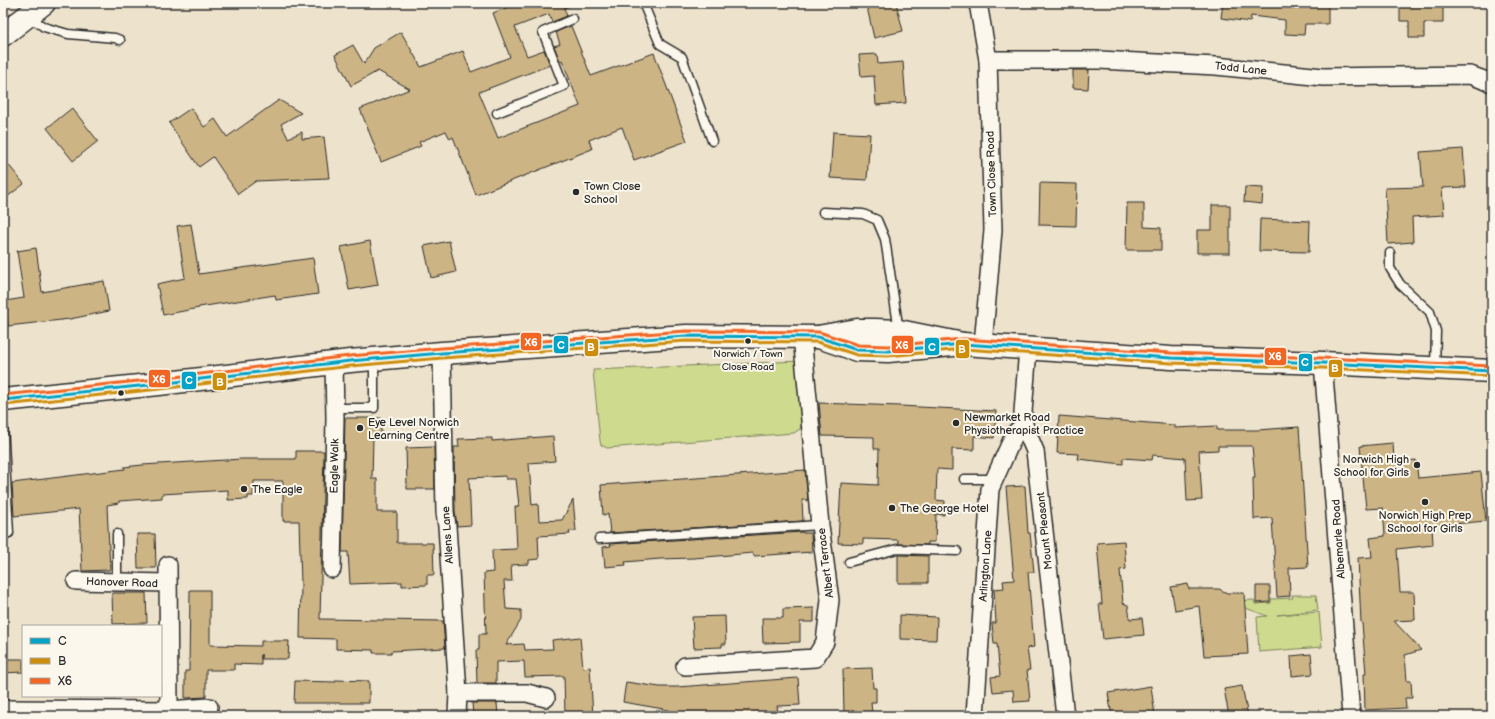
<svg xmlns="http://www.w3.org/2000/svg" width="1495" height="719" viewBox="0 0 1495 719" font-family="'Balsamiq Sans',sans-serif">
<rect width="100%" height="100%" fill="#ede3cd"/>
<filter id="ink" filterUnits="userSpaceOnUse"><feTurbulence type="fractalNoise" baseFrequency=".025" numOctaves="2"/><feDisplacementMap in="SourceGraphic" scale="8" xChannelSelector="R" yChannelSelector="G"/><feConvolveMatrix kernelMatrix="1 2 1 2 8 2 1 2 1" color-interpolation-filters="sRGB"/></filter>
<g filter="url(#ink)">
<g fill="#ceda8d" stroke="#7c825c">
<path d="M800 361 803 421 800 429 794 433 607 448 601 445 600 441 593 370Z"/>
<path d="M1292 595H1316L1318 610 1277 615 1319 612 1322 647 1259 652 1257 617 1267 616 1243 607 1235 601 1254 600 1255 604 1271 603V599L1293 598Z"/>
</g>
<g fill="#cdb484" stroke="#2b2b2b">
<path d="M518 3H575V4L564 8 567 16 552 22 549 14 515 27 527 56 544 50 550 65 479 92 498 138 580 106 562 60 560 61 554 46 560 44 556 32 571 26 591 76 654 53 687 141 634 160 622 127 589 140 592 149 476 195 453 137 450 139 446 131 419 142 421 146 381 162 360 109 410 89 378 71 351 86 335 55 353 45 364 64 374 48 401 32 421 67 463 51 471 72 510 57 493 13Z"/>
<path d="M866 3H896L903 31 874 38Z"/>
<path d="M1223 3H1328V24H1305L1304 35 1285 34V20L1251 16 1250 22 1221 18Z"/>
<path d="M1400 3H1443V23H1424V38H1409V21H1400Z"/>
<path d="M877 54 878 64 903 62 906 103 876 105 874 76 861 77 859 55Z"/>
<path d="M1073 70H1089L1088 89 1073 88Z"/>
<path d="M279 100 301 113 281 124 288 138 302 132V139L324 137 329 178 256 181 238 194 213 157 199 167 169 123 191 108 204 127 215 119 227 137Z"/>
<path d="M72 108 98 141 73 161 47 128Z"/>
<path d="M833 132 870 134 867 180 830 178Z"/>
<path d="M1463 149 1466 187 1442 188 1444 215 1412 217 1413 242 1388 244 1385 188 1423 187 1420 152Z"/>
<path d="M3 158 24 184 3 200Z"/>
<path d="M1040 183 1077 184 1076 226 1039 225Z"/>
<path d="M1245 187 1263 188 1262 204 1244 202Z"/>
<path d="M1127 203H1144V227L1161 228V250H1126Z"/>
<path d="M1212 205H1230V253H1197V230H1212Z"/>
<path d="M1260 219 1310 221 1309 252 1259 251Z"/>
<path d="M191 224 199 274 313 258 318 294 276 300 275 295 199 307V308L163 315 157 284 185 278 177 226Z"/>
<path d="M370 241 378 285 349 290 341 247Z"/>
<path d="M449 241 456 272 431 278 424 246Z"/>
<path d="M36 248 42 292 104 281 109 311 70 319 8 326 5 301 24 298 17 251Z"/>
<path d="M819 403 900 406 996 411 994 438 974 436V450L952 449V470L937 469 936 500 945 501 944 515 936 514 935 542H928V545L898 544V540L863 539V544L838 543 841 483 878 485 879 449H874V437L822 436Z"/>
<path d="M1059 416 1175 425V428L1217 426V430H1257L1299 427 1308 567 1289 568 1290 596 1277 597 1272 518 1254 519 1253 478H1255L1252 446H1218V450L1199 451 1202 500 1187 501 1185 458 1153 455 1152 460 1123 458V464L1078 459 1079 454 1057 453Z"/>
<path d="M345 418H381V437H373L372 479H377V512H397V543H433L434 575H427V585L402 586V582L350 584 348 552H342Z"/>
<path d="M553 436 555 461 529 463 532 505 538 504 539 521 562 520 573 500 576 531H569L570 534 538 536 539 559 529 560V564L511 565 512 581H504L506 609 521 610V620L506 645 524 644 525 650 553 649 552 640 580 637 583 668 590 667 593 716H565L564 676 525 677 524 661 496 662V683H477L476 650H479V634H486L484 573 493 572 492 550 517 549 515 507 519 506 516 479H506V476L469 478 471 525 457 526 455 511 454 447H459L458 439 492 438V441Z"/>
<path d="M1393 443 1394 462 1416 460 1418 478 1481 472 1486 521 1432 526 1433 545 1397 549 1400 592H1414L1415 620 1394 621 1421 650 1405 655 1407 681H1411L1412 698H1405L1406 708 1365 710 1364 674H1366L1362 623H1361L1358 558 1372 557 1370 538 1385 536 1383 508 1366 509 1360 446Z"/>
<path d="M434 447 435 489H407L406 448Z"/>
<path d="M296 451H324L320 619 443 621 445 648 392 651 391 653H373V650L336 649V639L300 638 301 583 299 521H283V481H254L253 496H248V499L228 500V490L162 494V498L119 501V503L107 505 110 570 82 571 79 509 14 516 12 483 125 469 124 467 142 465 242 459H296Z"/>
<path d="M805 470 808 500H802L803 521 610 533 608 514 603 515 601 485Z"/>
<path d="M1025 486 1028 533H1030L1034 572H1028L1034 647 1027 648 1030 670H1027L1030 701 1014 702 1013 690 993 692 991 677 1000 676 997 644H994L992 623H996L994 589 1004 588 1003 581 1014 580 1006 487Z"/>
<path d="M803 532V533H811L812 552 754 556 753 553 694 558 660 559 625 562 626 565 605 567 603 547 611 546 610 544Z"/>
<path d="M137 534H155L156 568H138Z"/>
<path d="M1124 541 1126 569 1120 570 1123 603 1128 605 1130 619 1142 618 1144 635 1103 639 1099 604H1102L1097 543Z"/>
<path d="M898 555 928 556V583H898Z"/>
<path d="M1188 584 1189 589H1219L1227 593H1244L1248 654 1204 656 1199 606 1175 610 1171 587Z"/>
<path d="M1256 586H1270V602L1256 603Z"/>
<path d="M190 590H210V645L261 646V641H289L288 659H261V654V665L234 664V670H206V697L185 698V671H189Z"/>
<path d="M112 593H146L147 623 113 624Z"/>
<path d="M814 608V622H800V642L763 643 762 618H783V609Z"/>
<path d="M900 615 937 617 936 640 900 639Z"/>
<path d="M725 616 726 644H722V647L694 648 692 617Z"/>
<path d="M1311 654 1313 674 1292 676 1291 656Z"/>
<path d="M3 659H23V672L3 673Z"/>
<path d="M872 668 873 688H876V702H871L872 714H844L843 669Z"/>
<path d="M798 678 800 705 777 706 778 713 724 716H673L672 713H669V710L623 702 626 682 660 687H677Z"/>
<path d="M336 680 369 681V703H294L295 681 336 682Z"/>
<path d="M1151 686 1155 716H1112L1108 693Z"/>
<path d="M1242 686 1248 716H1229L1224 689Z"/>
<path d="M472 703H497L498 716H473Z"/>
</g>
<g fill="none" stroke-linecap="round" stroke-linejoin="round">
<g stroke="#2b2b2b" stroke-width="11">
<g id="lane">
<path d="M643 3 660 44 682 57 712 141"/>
<path d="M28 16 44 27 68 34 115 38 120 40"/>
<path d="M497 113 564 86 543 32 573 19"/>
<path d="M823 212 863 214 877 220 885 239 899 331"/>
<path d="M1390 253V268L1400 284 1430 312 1436 331 1435 368"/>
<path d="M335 408H374V360"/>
<path d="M3 425 9 533 3 535"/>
<path d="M964 479H994"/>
<path d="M117 534V582"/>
<path d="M599 539 820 525"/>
<path d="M849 562 897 549 957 551"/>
</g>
</g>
<g stroke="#2b2b2b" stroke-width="20">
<g id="street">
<path d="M978 3 988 60 993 230 983 345"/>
<path d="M988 60H1099L1216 66 1323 77 1470 75 1492 83"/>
<path d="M1028 348 1023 412 1024 425 1035 451 1065 716"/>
<path d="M442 353 445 512 447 526 458 693 457 716"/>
<path d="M1323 363 1351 716"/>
<path d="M332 569 335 418 334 363"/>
<path d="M76 581 167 583"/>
<path d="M685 666 815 658 825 642 830 600 820 525 802 336"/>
<path d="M458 693H527L546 698"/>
<path d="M3 709 169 710 168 565"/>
<path d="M169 710 209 707"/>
<path d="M975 716 990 489 1015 433 1024 425"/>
</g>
</g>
<g stroke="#2b2b2b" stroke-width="25">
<g id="primary">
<path d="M3 35 44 3"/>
<path d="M819 337 857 350 888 351 963 344 1171 358 1323 363 1492 371"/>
<path d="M3 400 159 384 350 361 442 353 686 336 818 337 857 330H875L899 331 963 344"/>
</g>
</g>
<use href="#lane" stroke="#fbf7ec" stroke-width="8"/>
<use href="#street" stroke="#fbf7ec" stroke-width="17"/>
<use href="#primary" stroke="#fbf7ec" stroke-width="22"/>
<g stroke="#fbf7ec" stroke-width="6">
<path id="bus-1" d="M3 400 159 384 350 361 442 353 686 336 818 337 857 350 888 351 963 344 1171 358 1323 363 1492 371"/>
</g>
<g stroke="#fbf7ec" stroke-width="6">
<path id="bus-2" d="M4 405 160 389 351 366 442 358 686 341 817 342 857 355 888 356 963 349 1171 363 1323 368 1492 376"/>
</g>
<g stroke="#fbf7ec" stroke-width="6">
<path id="bus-3" d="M3 395 158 379 350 356 442 348 686 331 819 332 858 345 888 346 963 339 1171 353 1323 358 1492 366"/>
</g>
<use href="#bus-1" stroke="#02a3c6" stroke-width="3"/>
<use href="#bus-2" stroke="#ce8d09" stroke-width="3"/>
<use href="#bus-3" stroke="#f26522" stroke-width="3"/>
</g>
</g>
<g fill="#2b2b2b" stroke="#fbf7ec" stroke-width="1.5">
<circle cx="576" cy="192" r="4"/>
<circle cx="748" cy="341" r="3.5"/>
<circle cx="121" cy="393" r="3.5"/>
<circle cx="956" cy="423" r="4"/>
<circle cx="360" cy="428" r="4"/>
<circle cx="1417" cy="465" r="4"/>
<circle cx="244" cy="489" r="4"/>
<circle cx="1425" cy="502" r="4"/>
<circle cx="892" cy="508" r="4"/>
</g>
<g text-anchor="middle" stroke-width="4" stroke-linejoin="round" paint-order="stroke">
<g font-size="10" fill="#2b2b2b" stroke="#fbf7ec">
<text x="748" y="357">Norwich / Town<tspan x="748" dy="13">Close Road</tspan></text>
</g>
<g font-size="11" fill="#2b2b2b" stroke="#fbf7ec">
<text transform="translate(1241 68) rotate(6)" y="4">Todd Lane</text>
<text transform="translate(991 174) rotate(-92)" y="4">Town Close Road</text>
<text transform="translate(334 466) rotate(-89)" y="4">Eagle Walk</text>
<text transform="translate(1044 531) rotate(-96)" y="4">Mount Pleasant</text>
<text transform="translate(447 535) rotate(-94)" y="4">Allens Lane</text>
<text transform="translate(1338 539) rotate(-94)" y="4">Albemarle Road</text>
<text transform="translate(825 563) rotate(-97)" y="4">Albert Terrace</text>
<text transform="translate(985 566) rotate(-86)" y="4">Arlington Lane</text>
<text transform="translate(122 582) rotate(2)" y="4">Hanover Road</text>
</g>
<g font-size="11" fill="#2b2b2b" stroke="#fbf7ec" text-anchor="start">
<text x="584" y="190">Town Close<tspan x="584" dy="13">School</tspan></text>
<text x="964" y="421">Newmarket Road<tspan x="964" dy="13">Physiotherapist Practice</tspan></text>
<text x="368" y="426">Eye Level Norwich<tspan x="368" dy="13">Learning Centre</tspan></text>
<text x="1409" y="463" text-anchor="end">Norwich High<tspan x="1409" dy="13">School for Girls</tspan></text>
<text x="252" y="493">The Eagle</text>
<text x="900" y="512">The George Hotel</text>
<text x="1425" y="519" text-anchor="middle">Norwich High Prep<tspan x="1425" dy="13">School for Girls</tspan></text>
</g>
</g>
<g stroke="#fbf7ec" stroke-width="1.5">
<rect x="520" y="332" width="22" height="19" rx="4" fill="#f26522"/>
<rect x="891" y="335" width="23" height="19" rx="4" fill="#f26522"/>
<rect x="553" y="335" width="16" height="19" rx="4" fill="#02a3c6"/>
<rect x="924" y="337" width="16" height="19" rx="4" fill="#02a3c6"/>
<rect x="584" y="338" width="15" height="19" rx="4" fill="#ce8d09"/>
<rect x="955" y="339" width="15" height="20" rx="4" fill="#ce8d09"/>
<rect x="1264" y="347" width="23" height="19" rx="4" fill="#f26522"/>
<rect x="1298" y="353" width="15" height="19" rx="4" fill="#02a3c6"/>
<rect x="1328" y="359" width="15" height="19" rx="4" fill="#ce8d09"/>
<rect x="148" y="369" width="23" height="19" rx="4" fill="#f26522"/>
<rect x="181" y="371" width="16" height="19" rx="4" fill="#02a3c6"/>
<rect x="212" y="372" width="15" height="19" rx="4" fill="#ce8d09"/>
</g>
<g font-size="11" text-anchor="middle" font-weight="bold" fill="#fff">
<text x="531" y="346">X6</text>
<text x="902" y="349">X6</text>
<text x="561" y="349">C</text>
<text x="932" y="351">C</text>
<text x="591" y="351">B</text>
<text x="962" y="353">B</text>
<text x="1275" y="360">X6</text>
<text x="1305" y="366">C</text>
<text x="1335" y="372">B</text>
<text x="159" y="383">X6</text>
<text x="189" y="384">C</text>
<text x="220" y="386">B</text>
</g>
<rect width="1495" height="719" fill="none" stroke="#fbf7ec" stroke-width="16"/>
<rect x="8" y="8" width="1479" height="703" fill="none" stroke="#2b2b2b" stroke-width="1.5" filter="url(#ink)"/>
<rect x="22" y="625" width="140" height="72" fill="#fbf7ec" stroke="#a8a59f"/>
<rect x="30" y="638" width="20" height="6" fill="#02a3c6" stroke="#a8a59f"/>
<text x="58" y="645" font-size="12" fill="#2b2b2b">C</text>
<rect x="30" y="658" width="20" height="6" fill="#ce8d09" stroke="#a8a59f"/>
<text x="58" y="665" font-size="12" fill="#2b2b2b">B</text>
<rect x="30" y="678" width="20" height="6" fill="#f26522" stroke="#a8a59f"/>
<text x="58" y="685" font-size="12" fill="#2b2b2b">X6</text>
</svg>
